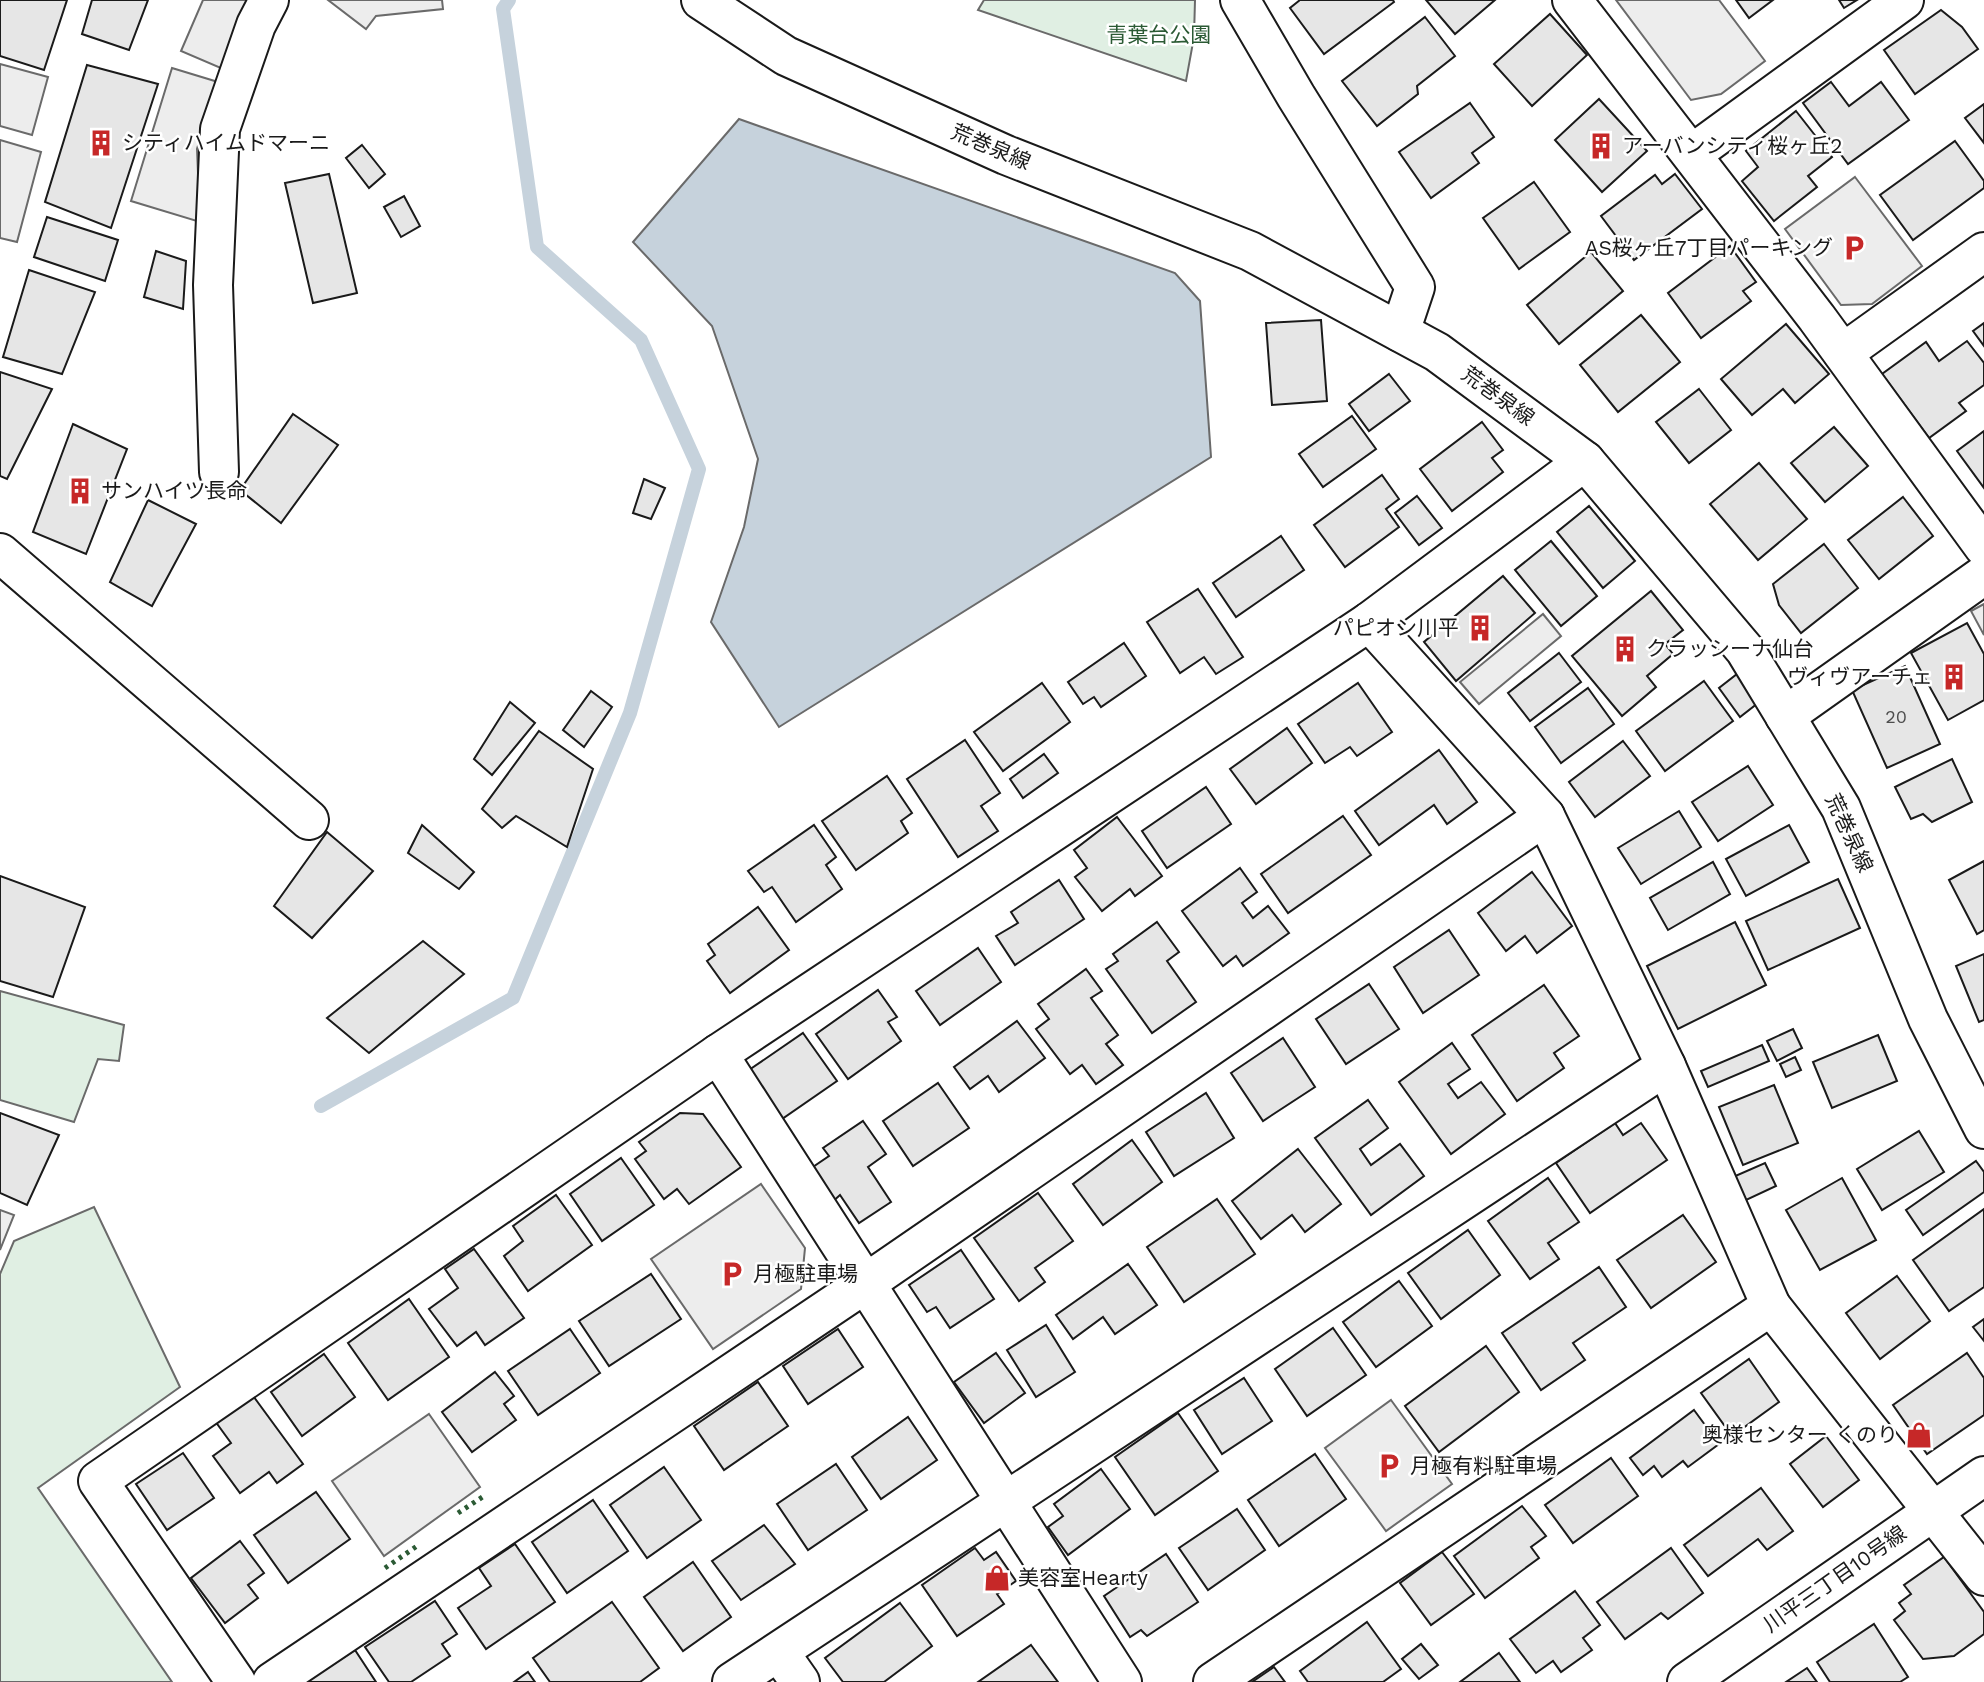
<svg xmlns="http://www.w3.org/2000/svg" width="1984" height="1682" viewBox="0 0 1984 1682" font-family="'Work Sans','Noto Sans JP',sans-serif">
<rect width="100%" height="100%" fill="#fff"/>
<g fill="#e0efe3" stroke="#6a6a6a" stroke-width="2">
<path d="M984 0H1195L1194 37 1186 81 978 10Z"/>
<path d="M0 991 124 1025 119 1061 98 1059 74 1122 0 1100Z"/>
<path d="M94 1207 180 1387 38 1488 172 1682H0V1274L14 1241Z"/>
</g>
<g fill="#ededed" stroke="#6a6a6a" stroke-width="2">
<path d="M203 0H253L223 69 181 51Z"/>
<path d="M328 0H442L443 9 376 16 366 29Z"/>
<path d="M1616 0H1719L1765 61 1721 94 1691 100Z"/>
<path d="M0 64 48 77 32 135 0 126Z"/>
<path d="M172 68 218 82 197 149 200 222 131 201Z"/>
<path d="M0 140 41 152 17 242 0 238Z"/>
<path d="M1855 177 1922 266 1872 304 1841 305 1785 229Z"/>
<path d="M1984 604V635L1971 611Z"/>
<path d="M1543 614 1561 636 1479 704 1460 682Z"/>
<path d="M761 1184 805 1248 801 1289 713 1349 651 1259Z"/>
<path d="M0 1210 14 1215 0 1250Z"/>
<path d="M1391 1400 1452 1484 1386 1531 1325 1448Z"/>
<path d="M429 1414 480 1487 384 1556 332 1481Z"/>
</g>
<path fill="#c6d2dc" stroke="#6a6a6a" stroke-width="2" d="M739 119 1175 273 1200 301 1211 457 779 727 711 622 744 527 758 459 712 326 633 242Z"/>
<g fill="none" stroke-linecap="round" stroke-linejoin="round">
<path stroke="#c6d2dc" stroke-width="14" d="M321 1106 513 998 630 713 699 469 641 340 537 247 503 9 509 0"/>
</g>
<g fill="#e6e6e6" stroke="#1a1a1a" stroke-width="2">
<path d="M0 0H67L44 70 0 56Z"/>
<path d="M92 0H148L129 50 82 34Z"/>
<path d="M1300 0H1393L1394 2 1324 54 1290 8Z"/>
<path d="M1426 0H1495L1455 34Z"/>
<path d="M1736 0H1773L1749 18Z"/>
<path d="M1839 0H1857L1844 8Z"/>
<path d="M1941 10 1962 27 1978 49 1915 94 1884 50Z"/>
<path d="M1550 14 1587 55 1532 106 1494 64Z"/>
<path d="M1425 17 1455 56 1417 86 1418 94 1377 126 1342 81Z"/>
<path d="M87 65 158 84 111 228 45 202Z"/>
<path d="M1831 82 1849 106 1881 82 1909 120 1848 164 1803 103Z"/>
<path d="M1599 99 1647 151 1602 192 1555 140Z"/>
<path d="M1470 103 1494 137 1472 153 1479 163 1431 198 1399 152Z"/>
<path d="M1984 104V143L1965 118Z"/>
<path d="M1796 111 1832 157 1808 176 1817 187 1774 221 1742 181 1758 167 1746 151Z"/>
<path d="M1955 141 1984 181V188L1913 240 1880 195Z"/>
<path d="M362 145 385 174 369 188 346 158Z"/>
<path d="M329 174 357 293 313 303 285 183Z"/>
<path d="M1675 174 1702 209 1634 260 1601 216 1655 175 1662 184Z"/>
<path d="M1534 182 1570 232 1519 269 1483 218Z"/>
<path d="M404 196 420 226 401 237 384 207Z"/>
<path d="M47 217 118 240 105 281 34 257Z"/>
<path d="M1730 246 1756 282 1743 291 1751 301 1701 338 1668 293Z"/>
<path d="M156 251 186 261 183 309 144 297Z"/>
<path d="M1591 252 1623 291 1559 344 1527 305Z"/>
<path d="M29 270 95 292 62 374 3 357Z"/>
<path d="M1641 315 1680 362 1618 412 1580 365Z"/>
<path d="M1321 320 1327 401 1272 405 1266 323Z"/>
<path d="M1984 323V346L1973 331Z"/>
<path d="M1786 324 1829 374 1795 403 1783 389 1752 415 1721 379Z"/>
<path d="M1967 341 1984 363V385L1959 403 1966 411 1929 438 1882 374 1926 342 1939 361Z"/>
<path d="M0 372 52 389 7 479 0 476Z"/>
<path d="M1389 374 1410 401 1369 431 1349 404Z"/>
<path d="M1699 389 1731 430 1689 463 1656 422Z"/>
<path d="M293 414 338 445 281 523 240 490Z"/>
<path d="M1352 416 1376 449 1323 487 1299 454Z"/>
<path d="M1482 422 1503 450 1492 458 1503 472 1452 511 1420 469Z"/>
<path d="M73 424 127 449 86 554 33 532Z"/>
<path d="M1834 427 1868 466 1825 502 1791 463Z"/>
<path d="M1984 431V488L1957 451Z"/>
<path d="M1759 463 1807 519 1758 560 1710 504Z"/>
<path d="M1382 475 1399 499 1386 509 1399 527 1345 567 1314 525Z"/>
<path d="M644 479 665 488 651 519 633 513Z"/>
<path d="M1417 496 1442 528 1419 545 1395 513Z"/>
<path d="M1903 497 1933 536 1879 579 1848 540Z"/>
<path d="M148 500 196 524 152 606 110 582Z"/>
<path d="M1589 506 1635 561 1603 588 1557 532Z"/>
<path d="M1281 536 1304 570 1236 617 1213 583Z"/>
<path d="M1551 541 1597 596 1561 626 1515 570Z"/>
<path d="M1824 544 1858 588 1801 633 1779 605 1773 584Z"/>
<path d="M1503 576 1535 613 1456 681 1424 642Z"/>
<path d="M1198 589 1243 657 1216 674 1204 657 1180 673 1147 622Z"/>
<path d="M1651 591 1683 630 1665 644 1673 654 1647 676 1656 687 1622 716 1572 656Z"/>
<path d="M1967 623 1984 654V700L1948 720 1911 653Z"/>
<path d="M1124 643 1146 676 1101 707 1094 697 1083 704 1068 682Z"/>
<path d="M1559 653 1581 682 1530 721 1508 693Z"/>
<path d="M1905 666 1940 744 1887 768 1852 690Z"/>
<path d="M1737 674 1758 703 1740 717 1719 688Z"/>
<path d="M1704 681 1733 721 1665 771 1636 731Z"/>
<path d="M1042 683 1070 722 1003 771 974 732Z"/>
<path d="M1358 683 1392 732 1357 756 1350 747 1325 763 1298 724Z"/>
<path d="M1588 688 1614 724 1561 763 1535 727Z"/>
<path d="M591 691 612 707 584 747 563 730Z"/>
<path d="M510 702 535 723 492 775 474 759Z"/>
<path d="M1287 728 1312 763 1256 804 1230 769Z"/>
<path d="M539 731 593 769 567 847 516 816 502 828 482 809Z"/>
<path d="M965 740 1000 793 981 806 998 831 958 857 907 779Z"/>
<path d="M1623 741 1650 776 1595 817 1569 782Z"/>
<path d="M1439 750 1477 802 1447 824 1434 805 1379 845 1355 811Z"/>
<path d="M1044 754 1058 773 1023 798 1010 779Z"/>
<path d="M1952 759 1972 802 1932 822 1923 814 1911 819 1895 787Z"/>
<path d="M1748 766 1773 805 1718 841 1692 802Z"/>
<path d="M887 776 912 813 901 821 908 833 856 870 822 821Z"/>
<path d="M1206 787 1231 824 1167 868 1142 831Z"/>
<path d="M1679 811 1701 847 1641 884 1618 848Z"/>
<path d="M1343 816 1371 855 1288 913 1261 874Z"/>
<path d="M1117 817 1162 876 1135 896 1130 889 1102 911 1075 877 1087 868 1074 850Z"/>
<path d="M422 825 474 872 459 889 408 853Z"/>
<path d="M814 825 836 857 826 865 842 889 796 922 772 887 764 892 748 871Z"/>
<path d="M1789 825 1809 862 1746 896 1726 859Z"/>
<path d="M327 832 373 871 312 938 274 906Z"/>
<path d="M1984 861V930L1977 934 1949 880Z"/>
<path d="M1713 862 1730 894 1668 930 1650 898Z"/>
<path d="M1240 868 1257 892 1242 903 1253 918 1268 906 1289 933 1243 966 1236 956 1223 966 1182 911Z"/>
<path d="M1532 872 1572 926 1537 953 1525 936 1506 951 1478 913Z"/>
<path d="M0 876 85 907 53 997 0 981Z"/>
<path d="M1838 879 1860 928 1768 970 1746 921Z"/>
<path d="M1059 880 1084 919 1015 965 996 936 1018 923 1011 912Z"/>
<path d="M758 907 789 950 730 993 707 961 715 955 708 944Z"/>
<path d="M1157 922 1179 952 1167 961 1196 1002 1152 1033 1106 969 1118 961 1113 954Z"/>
<path d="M1735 922 1766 985 1678 1029 1647 966Z"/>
<path d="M1449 930 1479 975 1423 1013 1394 967Z"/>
<path d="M423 941 464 974 369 1053 327 1018Z"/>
<path d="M978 948 1001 982 940 1025 916 991Z"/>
<path d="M1984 954V1020L1979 1022 1956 966Z"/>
<path d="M1086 969 1102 991 1091 998 1118 1035 1106 1044 1123 1065 1096 1084 1082 1065 1070 1074 1036 1029 1049 1019 1038 1004Z"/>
<path d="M1369 984 1399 1029 1346 1064 1316 1019Z"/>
<path d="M1544 985 1579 1036 1554 1053 1564 1068 1517 1101 1472 1035Z"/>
<path d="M878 990 897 1017 888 1022 901 1041 848 1079 816 1034Z"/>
<path d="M1017 1021 1045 1058 999 1092 988 1076 970 1089 954 1067Z"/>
<path d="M1793 1029 1802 1048 1777 1061 1767 1041Z"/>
<path d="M803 1033 837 1081 782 1119 749 1070Z"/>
<path d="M1878 1035 1897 1081 1832 1108 1813 1062Z"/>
<path d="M1283 1038 1315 1087 1263 1121 1231 1073Z"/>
<path d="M1452 1043 1470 1069 1448 1084 1458 1098 1481 1082 1505 1114 1451 1154 1399 1082Z"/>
<path d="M1762 1045 1769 1061 1708 1087 1701 1071Z"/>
<path d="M1795 1057 1801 1070 1786 1077 1780 1064Z"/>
<path d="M938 1083 969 1128 913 1166 883 1121Z"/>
<path d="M1774 1085 1798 1143 1743 1165 1719 1107Z"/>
<path d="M1206 1093 1234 1138 1174 1176 1146 1132Z"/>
<path d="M1368 1100 1388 1128 1360 1149 1371 1165 1400 1144 1424 1176 1371 1215 1315 1138Z"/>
<path d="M0 1113 59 1135 27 1205 0 1193Z"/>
<path d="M680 1113 703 1114 741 1167 689 1204 677 1189 664 1199 635 1159 646 1151 639 1142Z"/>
<path d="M863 1121 886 1154 868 1167 891 1202 859 1223 840 1195 830 1204 807 1171 829 1156 823 1148Z"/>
<path d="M1615 1123 1623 1135 1641 1123 1667 1160 1590 1213 1556 1163Z"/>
<path d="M1919 1131 1944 1172 1882 1210 1857 1169Z"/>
<path d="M1132 1140 1162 1182 1103 1225 1073 1184Z"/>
<path d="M1298 1149 1341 1204 1305 1232 1292 1215 1261 1239 1232 1201Z"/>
<path d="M621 1158 654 1205 602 1241 570 1194Z"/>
<path d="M1976 1161 1984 1172V1192L1923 1235 1906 1210Z"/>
<path d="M1765 1163 1776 1186 1744 1201 1733 1177Z"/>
<path d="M1548 1178 1579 1222 1548 1243 1559 1259 1530 1279 1488 1221Z"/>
<path d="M1842 1178 1876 1240 1820 1270 1786 1210Z"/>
<path d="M1038 1193 1073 1241 1035 1268 1045 1282 1019 1301 974 1238Z"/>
<path d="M556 1195 592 1245 528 1291 504 1256 523 1241 513 1226Z"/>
<path d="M1217 1199 1255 1254 1184 1302 1147 1247Z"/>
<path d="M1984 1209V1287L1949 1311 1913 1260Z"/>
<path d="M1683 1215 1716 1262 1651 1308 1617 1260Z"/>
<path d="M1468 1230 1500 1275 1441 1319 1408 1273Z"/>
<path d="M474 1249 524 1318 485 1345 476 1332 457 1346 429 1309 458 1288 445 1269Z"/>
<path d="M961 1250 994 1299 950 1328 936 1307 927 1312 909 1285Z"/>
<path d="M1128 1264 1157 1305 1115 1334 1103 1317 1073 1339 1056 1315Z"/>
<path d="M1599 1267 1626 1307 1573 1343 1585 1360 1541 1390 1502 1333Z"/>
<path d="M651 1274 681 1319 609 1366 579 1321Z"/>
<path d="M1897 1276 1930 1321 1880 1359 1846 1313Z"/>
<path d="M1399 1281 1432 1326 1376 1367 1343 1322Z"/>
<path d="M409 1299 449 1357 388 1400 348 1343Z"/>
<path d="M1984 1319V1341L1973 1327Z"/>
<path d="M1046 1325 1075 1372 1036 1397 1007 1350Z"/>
<path d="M1333 1328 1366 1375 1307 1416 1275 1369Z"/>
<path d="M570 1329 600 1373 538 1415 508 1371Z"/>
<path d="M838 1329 863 1367 808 1404 783 1366Z"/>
<path d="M1486 1346 1519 1392 1439 1452 1405 1406Z"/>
<path d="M996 1353 1025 1393 984 1423 954 1382Z"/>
<path d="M1967 1353 1984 1378V1415L1927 1454 1893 1405Z"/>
<path d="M324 1354 355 1397 302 1436 271 1392Z"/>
<path d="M1749 1359 1779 1402 1732 1436 1701 1393Z"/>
<path d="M495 1372 514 1396 504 1404 516 1420 472 1452 442 1412Z"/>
<path d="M1244 1378 1272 1421 1222 1454 1194 1410Z"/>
<path d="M758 1382 788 1426 724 1470 694 1426Z"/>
<path d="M251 1393 303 1464 277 1483 269 1472 240 1493 213 1456 231 1443 215 1421Z"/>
<path d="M1694 1410 1719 1444 1688 1467 1683 1461 1662 1477 1654 1466 1643 1475 1630 1458Z"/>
<path d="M1178 1413 1218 1471 1155 1515 1115 1457Z"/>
<path d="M908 1417 937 1460 881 1499 852 1457Z"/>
<path d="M1826 1436 1859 1480 1823 1507 1790 1464Z"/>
<path d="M183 1453 214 1498 167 1530 136 1484Z"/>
<path d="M1315 1454 1346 1499 1279 1546 1248 1500Z"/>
<path d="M1611 1458 1638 1496 1573 1543 1545 1505Z"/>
<path d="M836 1464 867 1510 808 1550 777 1504Z"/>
<path d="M664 1467 701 1520 647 1558 610 1505Z"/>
<path d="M1101 1469 1130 1509 1068 1555 1048 1527 1063 1516 1054 1504Z"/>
<path d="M1761 1488 1793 1531 1767 1550 1758 1539 1708 1576 1684 1545Z"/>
<path d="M316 1492 350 1539 288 1583 254 1535Z"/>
<path d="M593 1500 628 1551 567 1593 532 1542Z"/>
<path d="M1522 1506 1546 1536 1531 1547 1539 1558 1485 1598 1454 1556Z"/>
<path d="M1237 1509 1265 1550 1208 1590 1179 1548Z"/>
<path d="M764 1525 795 1564 741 1600 712 1561Z"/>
<path d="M240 1541 264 1573 248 1585 258 1598 225 1623 191 1578Z"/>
<path d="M515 1544 555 1602 486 1649 458 1608 491 1586 479 1568Z"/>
<path d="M975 1548 984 1560 996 1552 1016 1581 997 1594 1004 1604 957 1636 922 1585Z"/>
<path d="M1671 1548 1703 1593 1668 1619 1661 1613 1625 1639 1597 1602Z"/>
<path d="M1442 1552 1474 1594 1431 1625 1400 1583Z"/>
<path d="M1166 1554 1198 1602 1147 1636 1141 1630 1130 1637 1104 1596Z"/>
<path d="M1944 1557 1984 1612V1634L1954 1656 1923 1659 1894 1620 1905 1611 1899 1603 1911 1594 1904 1585Z"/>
<path d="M693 1562 731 1617 683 1651 644 1597Z"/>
<path d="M1575 1591 1600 1625 1583 1638 1592 1650 1561 1672 1553 1661 1536 1673 1510 1639Z"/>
<path d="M435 1601 457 1634 442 1644 450 1656 411 1682H389L365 1647Z"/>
<path d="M612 1602 659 1668 640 1682H550L533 1658Z"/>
<path d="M900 1603 932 1646 884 1682H843L825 1658Z"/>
<path d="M1367 1622 1401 1669 1383 1682H1308L1300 1671Z"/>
<path d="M1874 1624 1908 1677 1900 1682H1830L1817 1662Z"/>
<path d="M1421 1644 1438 1665 1419 1679 1402 1659Z"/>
<path d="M1031 1645 1058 1682H978Z"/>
<path d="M355 1650 376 1682H306Z"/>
<path d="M1499 1653 1520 1682H1460Z"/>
<path d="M1274 1667 1285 1682H1252Z"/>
<path d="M1807 1668 1817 1682H1786Z"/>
<path d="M528 1672 535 1682H514Z"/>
</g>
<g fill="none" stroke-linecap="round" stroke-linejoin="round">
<g stroke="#1a1a1a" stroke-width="42">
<g id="street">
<path d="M1240 0 1296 96 1415 287 1400 332"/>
<path d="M1572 0 1817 318 1984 547"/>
<path d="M1692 154 1904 0"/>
<path d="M1843 353 1984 252"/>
<path d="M219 472 213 285 220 129 256 25 269 0"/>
<path d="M0 553 309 820"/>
<path d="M1785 716 1984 575"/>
<path d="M718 1054 1122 1682"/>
<path d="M1771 1306 1984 1576"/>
<path d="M779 1652 800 1682"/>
<path d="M236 1682 98 1481 718 1054 1369 622 1585 461"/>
<path d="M272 1682 866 1283 1545 816"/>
<path d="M732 1682 1666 1066 1545 816 1369 622"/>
<path d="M1213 1682 1771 1306 1666 1066"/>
<path d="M1687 1682 1984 1476"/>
</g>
</g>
<g stroke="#1a1a1a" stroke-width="42">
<path id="secondary" d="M701 0 786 56 1006 155 1250 251 1437 352 1585 461 1745 650 1841 808 1928 1019 1984 1129"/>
</g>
<use href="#street" stroke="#fff" stroke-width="38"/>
<use href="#secondary" stroke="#fff" stroke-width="38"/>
<g stroke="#2b5a34" stroke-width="5" stroke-dasharray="3.5 5" stroke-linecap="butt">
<path d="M458 1513 484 1496"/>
<path d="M385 1568 420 1544"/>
</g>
</g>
<defs>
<g id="building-bare" transform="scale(2.1)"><path d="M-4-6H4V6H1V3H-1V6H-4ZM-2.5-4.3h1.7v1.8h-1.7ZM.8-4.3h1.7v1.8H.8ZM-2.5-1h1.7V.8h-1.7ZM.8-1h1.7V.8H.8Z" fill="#c62828" stroke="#fff" stroke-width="2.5" paint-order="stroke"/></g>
<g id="parking-bare" transform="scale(2.1)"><path d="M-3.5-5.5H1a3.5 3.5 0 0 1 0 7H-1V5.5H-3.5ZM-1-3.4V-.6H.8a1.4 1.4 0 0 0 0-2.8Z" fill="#c62828" stroke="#fff" stroke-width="2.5" paint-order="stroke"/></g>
<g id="shop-bare" transform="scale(2.1)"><path d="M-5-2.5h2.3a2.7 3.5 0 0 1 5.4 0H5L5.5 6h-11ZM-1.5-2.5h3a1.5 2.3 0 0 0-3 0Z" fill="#c62828" stroke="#fff" stroke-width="2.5" paint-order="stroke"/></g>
</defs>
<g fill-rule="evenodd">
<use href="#building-bare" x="101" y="143"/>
<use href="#building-bare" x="1601" y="146"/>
<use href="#parking-bare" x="1854" y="248"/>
<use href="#building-bare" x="80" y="491"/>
<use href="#building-bare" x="1480" y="628"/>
<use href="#building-bare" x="1625" y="649"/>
<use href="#building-bare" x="1954" y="677"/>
<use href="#parking-bare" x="732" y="1274"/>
<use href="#shop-bare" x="1919" y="1435"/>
<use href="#parking-bare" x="1389" y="1466"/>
<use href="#shop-bare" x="997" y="1578"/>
</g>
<g text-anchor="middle" stroke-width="5" stroke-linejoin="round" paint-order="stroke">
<g font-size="18" fill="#4d4d4d">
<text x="1896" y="723">20</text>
</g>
<g font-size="21" fill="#2b5a34" stroke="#fff">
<text x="1159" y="42">青葉台公園</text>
</g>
<g font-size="21" fill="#1a1a1a" stroke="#fff" text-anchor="start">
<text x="122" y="150">シティハイムドマーニ</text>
<text x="1622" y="153">アーバンシティ桜ヶ丘2</text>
<text x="1833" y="255" text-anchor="end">AS桜ヶ丘7丁目パーキング</text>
<text x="101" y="498">サンハイツ長命</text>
<text x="1459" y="635" text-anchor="end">パピオン川平</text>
<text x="1646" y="656">クラッシーナ仙台</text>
<text x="1933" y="684" text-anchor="end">ヴィヴアーチェ</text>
<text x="753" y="1281">月極駐車場</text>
<text x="1898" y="1442" text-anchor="end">奥様センター くのり</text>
<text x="1410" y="1473">月極有料駐車場</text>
<text x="1018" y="1585">美容室Hearty</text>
</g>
<g font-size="21" fill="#1a1a1a" stroke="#fff">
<text transform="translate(991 147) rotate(23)" y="7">荒巻泉線</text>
<text transform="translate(1498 396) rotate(36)" y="7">荒巻泉線</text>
<text transform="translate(1849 833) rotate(65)" y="7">荒巻泉線</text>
<text transform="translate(1835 1579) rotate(-35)" y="7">川平三丁目10号線</text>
</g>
</g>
</svg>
